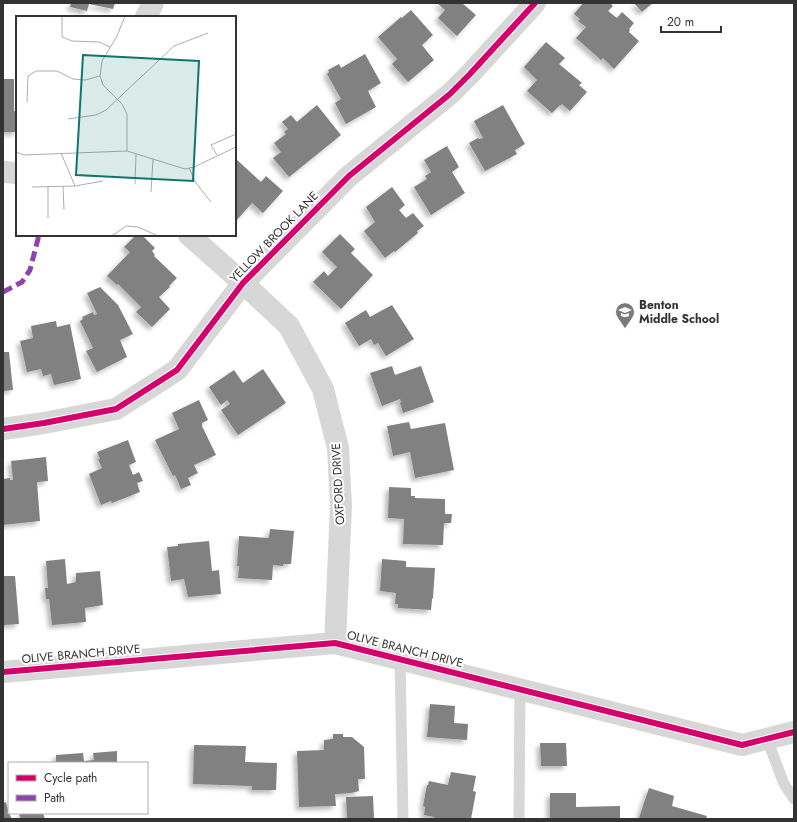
<svg xmlns="http://www.w3.org/2000/svg" width="797" height="822" viewBox="0 0 797 822" font-family="Jost,sans-serif">
<defs>
<filter id="shadow"><feDropShadow dx="-3.5" dy="3.5" stdDeviation="2" flood-color="#0004"/></filter>
</defs>
<rect width="100%" height="100%" fill="#fff"/>
<g fill="#818181" filter="url(#shadow)">
<path d="M71 3H115L113 9 89 4 87 11 70 7Z"/>
<path d="M437 3H462L476 15 457 36 438 18 445 10Z"/>
<path d="M583 3H610L613 6 608 11 617 18 622 12 634 23 629 29 630 30 629 32 639 41 614 69 603 58 601 60 576 38 586 27 578 21 580 19 574 14Z"/>
<path d="M634 3H653L642 12Z"/>
<path d="M411 10 433 35 422 45 434 60 408 82 392 64 397 59 378 37 401 17 402 18Z"/>
<path d="M546 42 565 58 559 64 582 83 579 85 587 92 570 111 562 104 560 106V105L552 113 527 91 537 80 524 67Z"/>
<path d="M365 54 381 83 368 91 376 107 346 124 335 103 341 99 327 74 329 72 328 70 339 64 341 68Z"/>
<path d="M3 79H14V111H17V132H3Z"/>
<path d="M317 105 341 135 289 177 273 158 281 152 274 143 286 134 284 132 288 129 282 122 291 115 297 122Z"/>
<path d="M503 105 525 144 515 150 517 154 485 171 469 143 478 138 479 139 483 138 474 121Z"/>
<path d="M447 146 459 167 452 172 465 193 431 215 414 187 427 179 425 176 431 172 424 160Z"/>
<path d="M235 158 261 182 266 176 283 191 263 213 252 203 235 222Z"/>
<path d="M392 187 405 205 399 210 406 218 413 213 424 226 417 231 418 233 395 252 394 251 385 258 364 231 375 222 366 207Z"/>
<path d="M340 234 355 249 351 253 373 275 341 309 313 282 324 271 328 276 337 267 322 252Z"/>
<path d="M136 235H142L155 248 152 251 155 255 154 256 177 278 169 286 170 287 159 297 170 309 152 327 136 312 141 307 118 284 117 285 107 276 130 252 124 247Z"/>
<path d="M100 287 118 305 133 334 120 340 127 357 97 372 86 351 93 348 80 321 83 319 82 317 93 312 94 315 97 314 87 293Z"/>
<path d="M392 305 414 339 386 356 378 343 374 345 371 339 359 346 345 323 366 310 370 317Z"/>
<path d="M56 321 57 327 70 324 81 379 54 385 51 374 43 376 41 369 27 372 20 341 33 338 31 326Z"/>
<path d="M3 352H9L13 390 3 391Z"/>
<path d="M392 366 395 375 421 366 434 402 403 413 400 403 401 402 400 399 382 406 370 373Z"/>
<path d="M263 369 286 403 238 435 221 410 230 404 227 400 221 405 209 387 234 370 243 383Z"/>
<path d="M199 400 208 420 202 423V426L216 455 194 465 198 473 188 478 191 485 181 489 175 475 173 476 155 440 179 429 172 413Z"/>
<path d="M409 422 411 429 445 423 454 470 415 478 410 452 393 456 387 426Z"/>
<path d="M128 440 136 462 129 465 133 475 139 472 143 481 137 483 140 492 112 503 111 501 101 505 89 474 102 468 98 459H100L97 452Z"/>
<path d="M46 457 48 481 37 482 40 521 3 525V479L10 478V480H13L11 461Z"/>
<path d="M389 487 411 488V496H415V498L445 499V514H452L451 523H444L443 545 403 544 404 519 388 518Z"/>
<path d="M270 529 294 531 291 564H283V566L273 565 272 580 238 578 239 566H237L239 536 269 538Z"/>
<path d="M209 541 212 571 219 570 221 594 188 597 184 579 171 581 167 547 178 546V544Z"/>
<path d="M65 559 67 584 76 582V573L100 571 103 605 85 608 86 622 52 625 49 599H46L45 588H48L46 561Z"/>
<path d="M382 559 406 561V567L435 568 433 598 432 599 431 610 398 608V604H395L396 593 380 591Z"/>
<path d="M3 576H15L19 624 3 625Z"/>
<path d="M430 704 455 706 454 723 468 724 467 740 427 737Z"/>
<path d="M333 734H343V737H352L364 747 365 779H358L359 791 351 793 335 794 336 806 299 807 297 751 324 750V740L333 739Z"/>
<path d="M540 743H566L567 766H541Z"/>
<path d="M194 745 246 746 245 762 277 763 276 790H252V786L193 784Z"/>
<path d="M117 751V763H56V755L83 753 84 761 94 760 93 753Z"/>
<path d="M451 772 476 776 473 791 476 792 471 819H435L434 817 424 815 425 807 423 806 427 785H428L429 781 448 785Z"/>
<path d="M649 788 674 796 672 806 707 816 706 819H643L639 818Z"/>
<path d="M550 793H576V807L620 806V819H550Z"/>
<path d="M373 796 374 819H347L346 797Z"/>
<path d="M6 802 9 813 12 819H3V803Z"/>
<path d="M24 813H43L45 819H21L19 815Z"/>
</g>
<g fill="none" stroke-linecap="round" stroke-linejoin="round">
<g stroke="#d7d7d7" stroke-width="11">
<path d="M400 659 403 819"/>
<path d="M767 739 784 784 794 799"/>
<path d="M519 819 520 689"/>
</g>
<g stroke="#d7d7d7" stroke-width="22">
<path d="M146 17 153 3"/>
<path d="M3 172 17 173"/>
<path d="M189 235 243 283 289 326 323 389 338 448 341 506 335 643"/>
<path d="M3 429 44 423 116 409 177 370 243 283 349 176 450 94 470 74 535 3"/>
<path d="M3 672 335 643 742 745 794 732"/>
</g>
<path stroke="#8e44ad" stroke-width="5" stroke-dasharray="10 5" stroke-linecap="butt" d="M3 292 22 282 30 270 39 235"/>
<g stroke="#fff" stroke-width="8">
<g id="cycleway">
<path d="M3 429 44 423 116 409 177 370 243 283 349 176 450 94 470 74 535 3"/>
<path d="M3 672 335 643 742 745 794 732"/>
</g>
</g>
<use href="#cycleway" stroke="#d6006c" stroke-width="6"/>
</g>
<defs>
<g id="school-pin" transform="scale(1)"><path d="M0 17L-7.5 6A9.5 9.5 0 1 1 7.5 6Z" fill="#7a7a7a" stroke="#fff"/><path d="M0-5L7-2L0 1L-7-2ZM-4 1L0 2.5L4 1V4Q0 6-4 4Z" fill="#fff"/></g>
</defs>
<g fill-rule="evenodd">
<use href="#school-pin" x="625" y="312"/>
</g>
<g text-anchor="middle" stroke-width="4" stroke-linejoin="round" paint-order="stroke">
<g font-size="12" fill="#333" stroke="#fff">
<text transform="translate(274 237) rotate(-46)" y="4">YELLOW BROOK LANE</text>
<text transform="translate(338 484) rotate(-93)" y="4">OXFORD DRIVE</text>
<text transform="translate(405 649) rotate(14)" y="4">OLIVE BRANCH DRIVE</text>
<text transform="translate(81 654) rotate(-5)" y="4">OLIVE BRANCH DRIVE</text>
</g>
<g font-size="12" font-weight="bold" fill="#333" stroke="#fff" text-anchor="start">
<text x="639" y="309">Benton<tspan x="639" dy="14">Middle School</tspan></text>
</g>
</g>
<g transform="translate(16 16)">
<rect width="220" height="220" fill="#fff"/>
<path fill="none" stroke="#adadad" stroke-width="1" d="M46 0V21L56 25 83 26 94 31M109 0 101 20 86 45 84 60 87 69 106 88 111 98V135M11 86 12 60 20 55H41L57 63 69 64 84 60M52 103 80 99 90 94 158 30 192 17M0 136 8 139 111 135 169 153 178 151 220 131M45 137 59 170M201 139 195 129 220 118M173 152 180 167 195 186M119 168 120 138M47 170 48 194M16 171 59 170 87 165M135 176 137 143M32 202V170M96 220 110 210 122 211 142 220"/>
<path fill="#0f766e" fill-opacity="0.15" stroke="#0f766e" stroke-width="2" d="M67 39 183 45 177 165 60 159Z"/>
<rect width="220" height="220" fill="none" stroke="#333" stroke-width="2"/>
</g>
<rect width="797" height="822" fill="none" stroke="#333333" stroke-width="8"/>
<rect x="8" y="762" width="140" height="52" fill="#ffffff" stroke="#adadad"/>
<rect x="16" y="775" width="20" height="6" fill="#d6006c" stroke="#adadad"/>
<text x="44" y="782" font-size="12" fill="#333333">Cycle path</text>
<rect x="16" y="795" width="20" height="6" fill="#8e44ad" stroke="#adadad"/>
<text x="44" y="802" font-size="12" fill="#333333">Path</text>
<path d="M661 26v6h60v-6" fill="none" stroke="#333333" stroke-width="2"/>
<text x="667" y="26" font-size="12" fill="#333333" stroke="#ffffff" stroke-width="3" paint-order="stroke">20 m</text>
</svg>
